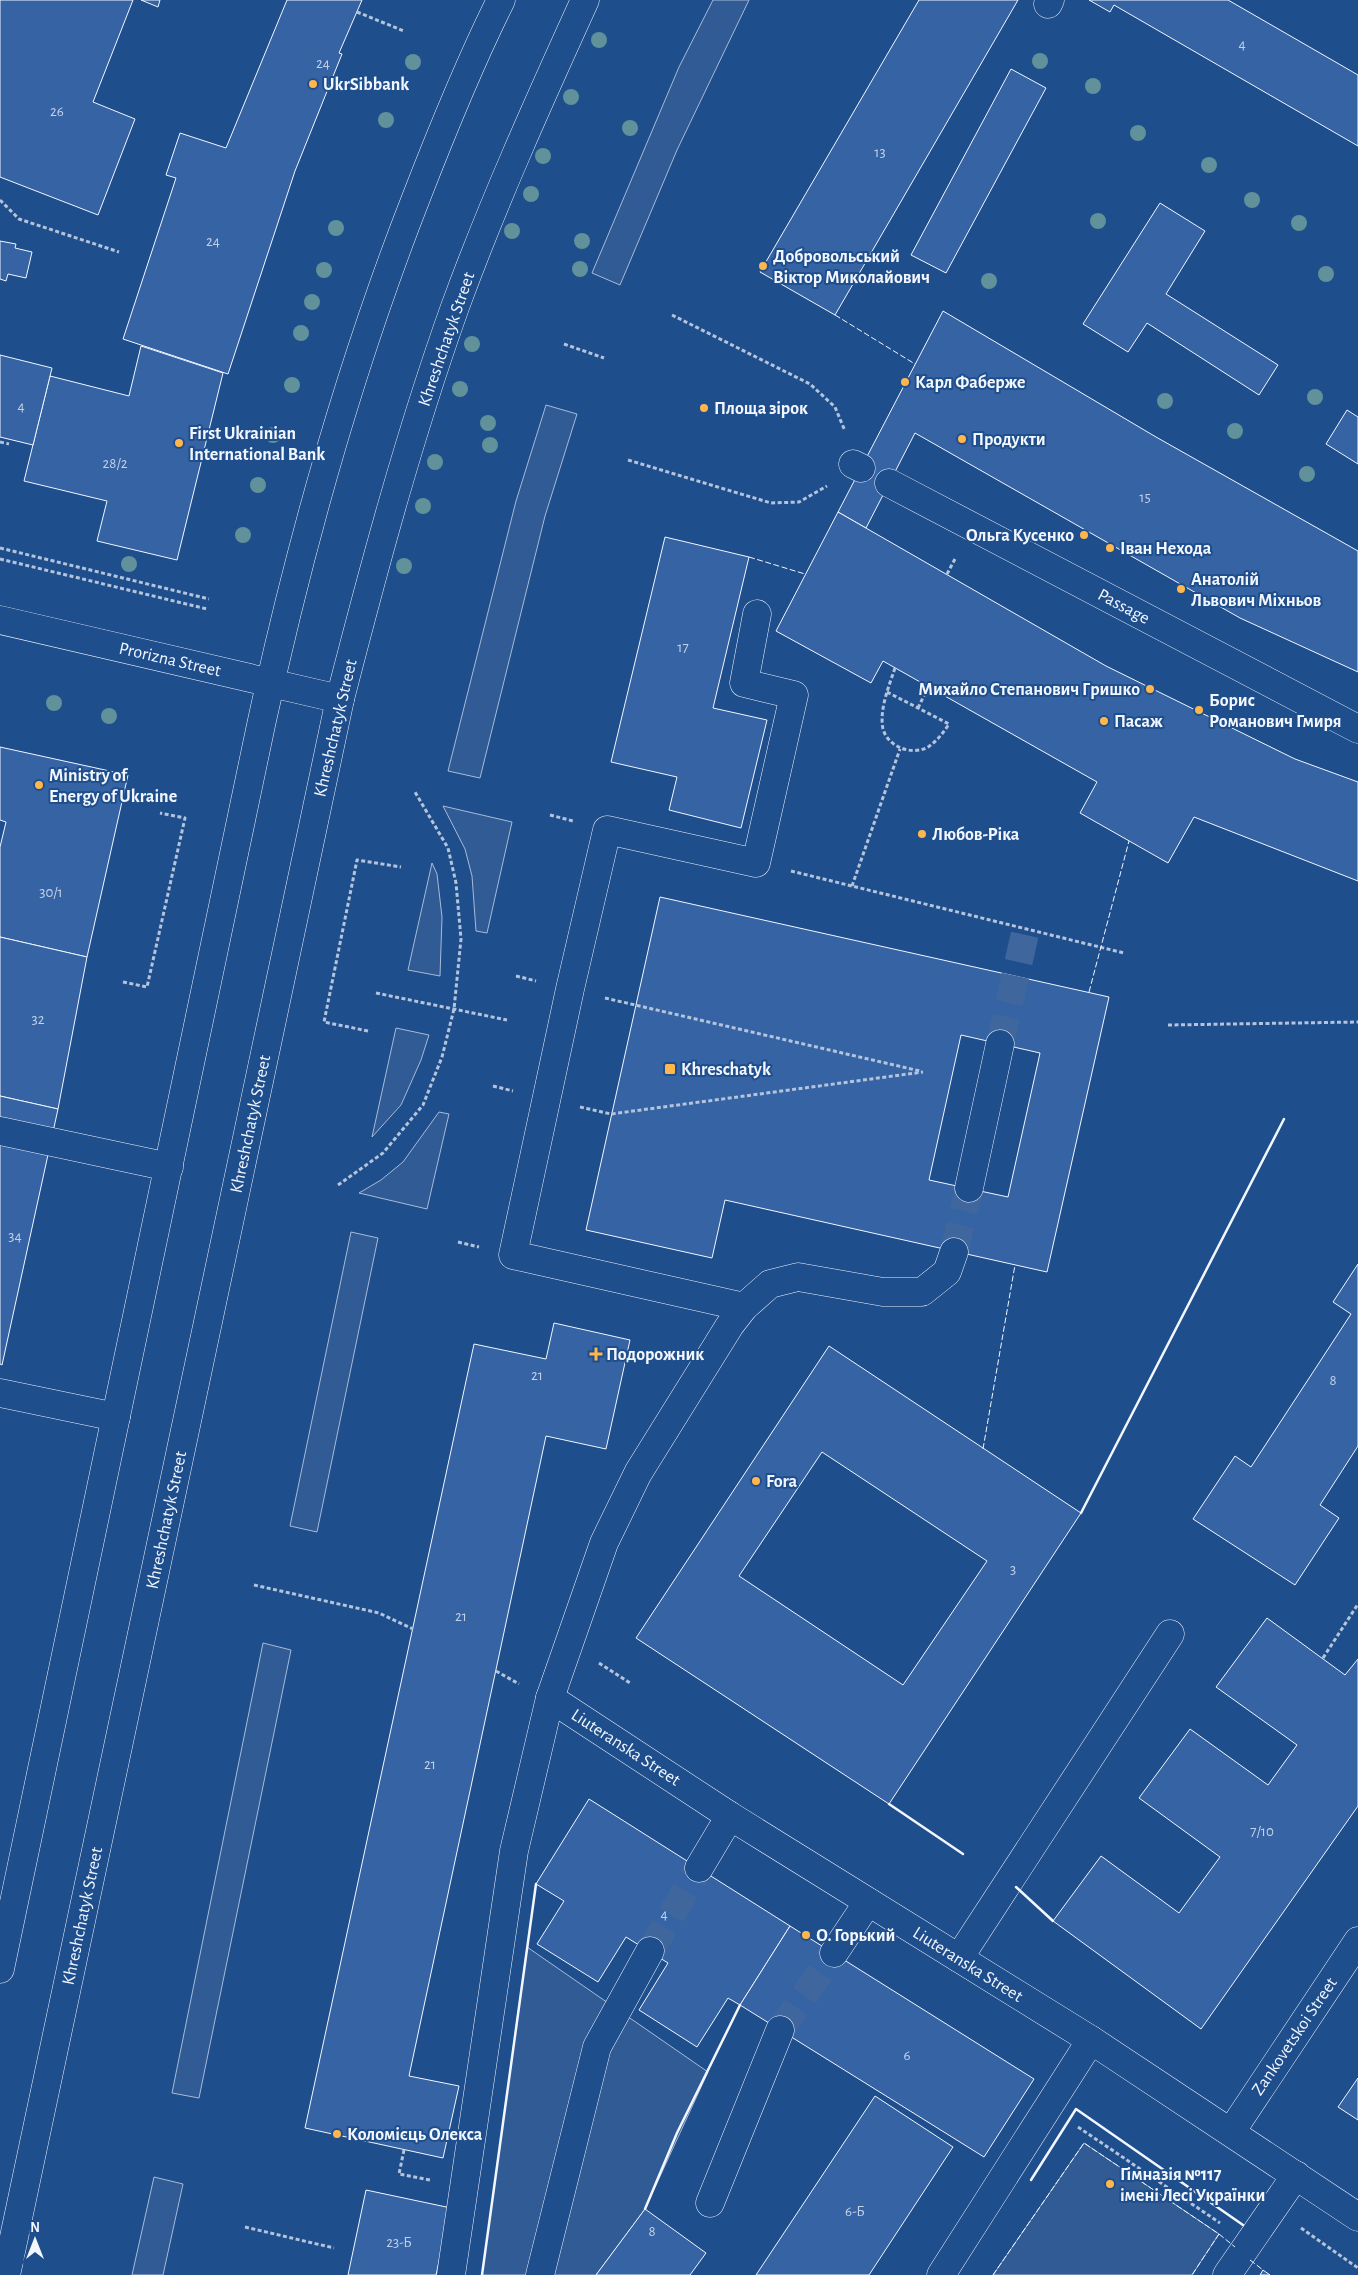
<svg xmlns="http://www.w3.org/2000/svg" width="1358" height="2275" viewBox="0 0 1358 2275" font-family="'Alegreya Sans',sans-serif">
<rect width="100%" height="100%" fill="#1f4e8c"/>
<g fill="#305b95" stroke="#a8bbd7">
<path d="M713 0H749L677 150 620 285 592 273 679 67Z"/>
<path d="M546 405 577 414 545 516 480 778 448 771 516 501Z"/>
<path d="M443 806 512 822 487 933 476 931 472 876 465 849Z"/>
<path d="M432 863 437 874 442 917 440 976 408 970Z"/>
<path d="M396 1028 429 1035 421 1060 401 1105 372 1137Z"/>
<path d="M439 1112 449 1114 427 1209 359 1193 381 1180 403 1162Z"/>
<path d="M351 1232 378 1238 317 1532 290 1526Z"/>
<path d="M263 1643 291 1650 199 2098 172 2093Z"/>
<path d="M527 1947 708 2072 645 2209 596 2275H482Z"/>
<path d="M1084 2143 1219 2234 1192 2275H993Z"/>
<path d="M154 2177 183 2184 163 2275H132Z"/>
</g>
<g fill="#3563a3" stroke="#f2f6ff" fill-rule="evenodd">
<path d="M0 0H133L93 102 135 119 98 215 0 177Z"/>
<path d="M141 0H160L158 7Z"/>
<path d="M287 0H362L339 53 342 54 295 171 228 374 123 339 176 178 166 175 180 133 226 148Z"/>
<path d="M919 0H1018L835 315 760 272Z"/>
<path d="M1089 0H1228L1358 75V146L1114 5 1110 12Z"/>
<path d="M1011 69 1046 88 946 273 911 255Z"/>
<path d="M1160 203 1205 231 1166 294 1278 365 1259 395 1147 323 1128 352 1083 324Z"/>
<path d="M0 241 16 244 15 248 32 252 26 278 8 274 6 281 0 279Z"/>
<path d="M943 311 1156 437 1358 551V672L1240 618 915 433 866 528 838 512Z"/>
<path d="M141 346 223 373 177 560 97 541 107 501 24 481 50 376 129 396Z"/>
<path d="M0 355 52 368 33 445 0 437Z"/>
<path d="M1347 410 1358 417V464L1326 444Z"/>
<path d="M838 512 1106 666 1295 759 1358 782V881L1194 817 1168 863 1080 813 1097 782 883 661 871 683 776 631Z"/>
<path d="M665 537 749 557 713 708 767 720 741 828 669 810 677 777 611 762Z"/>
<path d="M0 747 128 775 87 957 0 937V847L6 822 0 820Z"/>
<path d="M660 897 1109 997 1047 1272 725 1200 712 1258 586 1230ZM961 1035 1040 1053 1008 1197 929 1180Z"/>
<path d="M0 937 87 957 58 1109 0 1096Z"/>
<path d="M0 1096 58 1109 2 1365 0 1364Z"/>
<path d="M1358 1264V1446L1320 1505 1339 1518 1295 1585 1193 1519 1235 1456 1251 1467 1351 1314 1333 1302Z"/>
<path d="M554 1323 630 1340 606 1449 546 1436 409 2076 459 2086 443 2158 305 2128 474 1344 546 1359Z"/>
<path d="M829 1346 1081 1513 889 1804 636 1638ZM822 1452 987 1561 903 1685 739 1576Z"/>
<path d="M1267 1618 1345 1675 1358 1659V1806L1201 2029 1053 1921 1101 1856 1179 1913 1220 1857 1139 1798 1190 1729 1268 1785 1297 1745 1216 1687Z"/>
<path d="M589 1799 790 1926 740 2005 728 1998 697 2047 639 2010 668 1963 626 1937 598 1982 537 1944 564 1901 536 1884Z"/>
<path d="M790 1926 1034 2079 984 2157 740 2005Z"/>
<path d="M1358 2078V2120L1338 2107Z"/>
<path d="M875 2096 953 2147 869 2275H756Z"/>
<path d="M366 2190 451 2208 436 2275H348Z"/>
<path d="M645 2209 706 2253 690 2275H596Z"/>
<path d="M1263 2270 1270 2275H1260Z"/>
</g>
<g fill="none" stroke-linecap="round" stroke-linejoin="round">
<g stroke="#3f679d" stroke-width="28" stroke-dasharray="28 14" stroke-linecap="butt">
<path d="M1000 1044 1026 929"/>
<path d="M954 1252 969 1188"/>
<path d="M650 1951 699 1868"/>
<path d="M780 2030 834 1953"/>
</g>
<g stroke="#f2f6ff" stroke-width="29">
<g id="minor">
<path d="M1048 4 1050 0"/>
<path d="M853 464 861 468"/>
<path d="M889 483 1358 729"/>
<path d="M0 620 340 699"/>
<path d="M0 1131 169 1167"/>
<path d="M969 1188 1000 1044"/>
<path d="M744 1307 513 1255 570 989 607 830 756 863 794 695 744 683 757 614"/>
<path d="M0 1393 116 1417"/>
<path d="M550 1698 730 1816 1091 2040 1358 2217"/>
<path d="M699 1868 730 1816"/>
<path d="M834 1953 868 1902"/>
<path d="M959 1958 1170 1634"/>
<path d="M1231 2132 1358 1941"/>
<path d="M710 2203 780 2030"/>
<path d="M451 2275 514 1851 550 1698 604 1543 638 1473 730 1325 744 1307 770 1284 798 1277 883 1292H922L947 1272 954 1252"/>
<path d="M540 2275 597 2047 650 1951"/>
<path d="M941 2275 1091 2040"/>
<path d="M1227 2275 1296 2175"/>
</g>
</g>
<g stroke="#f2f6ff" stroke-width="29">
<g id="major">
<path d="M0 1969 261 725C300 545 349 369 416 198 442 131 469 64 501 0"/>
<path d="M6 2275 340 699C374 567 409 436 455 307 493 203 539 101 585 0"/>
</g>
</g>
<g stroke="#b3c4dc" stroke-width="3" stroke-dasharray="4 2.5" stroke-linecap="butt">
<path d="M357 12 404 31"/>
<path d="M0 200 19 219 119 252"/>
<path d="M672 315 810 384 835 407 845 431"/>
<path d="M564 344 604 358"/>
<path d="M0 442 9 444"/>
<path d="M628 460 771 503 799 502 827 486"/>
<path d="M0 548 209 599"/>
<path d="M0 559 207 609"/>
<path d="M947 574 956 557"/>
<path d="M887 692 949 724C943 733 937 741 928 747 912 756 888 747 883 729 879 710 889 686 895 668"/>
<path d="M918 708 928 687"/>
<path d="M550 815 573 821"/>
<path d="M791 871 1124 953"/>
<path d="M852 886 900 749"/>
<path d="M516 976 536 981"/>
<path d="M123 982 147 987 185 818 160 813"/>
<path d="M376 993 507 1020"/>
<path d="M605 998 920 1071"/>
<path d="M1168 1025 1358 1022"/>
<path d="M368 1031 324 1022 357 860 401 867"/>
<path d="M493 1086 513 1091"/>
<path d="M580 1107 611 1114 923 1072"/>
<path d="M338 1185 383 1153 423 1105 442 1057 454 1009 461 939 456 883 448 848 415 792"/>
<path d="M458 1242 479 1247"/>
<path d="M254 1585 379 1613 413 1629"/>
<path d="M1323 1658 1358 1604"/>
<path d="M599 1663 630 1683"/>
<path d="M496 1671 519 1684"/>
<path d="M1078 2127 1220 2223"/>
<path d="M404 2150 399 2174 430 2180"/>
<path d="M245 2227 334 2248"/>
<path d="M1301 2228 1358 2268"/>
</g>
<use href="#minor" stroke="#1f4e8c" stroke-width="28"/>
<use href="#major" stroke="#1f4e8c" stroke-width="28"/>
<g stroke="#f2f6ff" stroke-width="1" stroke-dasharray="6 2.5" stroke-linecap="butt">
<path d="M835 315 915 364"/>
<path d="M749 557 805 574"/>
<path d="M1089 992 1129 841"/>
<path d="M983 1449 1015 1265"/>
<path d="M1219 2234 1235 2247"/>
<path d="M1250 2260 1263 2270"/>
<path d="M993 2275 1084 2143 1219 2234 1192 2275"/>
</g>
<g stroke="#f2f6ff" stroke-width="2.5">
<path d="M1081 1513 1284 1119"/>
<path d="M889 1804 963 1854"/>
<path d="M1016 1887 1053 1921"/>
<path d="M1031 2180 1076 2109 1243 2225"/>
<path d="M645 2209 677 2133 740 2005"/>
<path d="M482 2275 536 1884"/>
</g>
</g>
<g fill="#61919a">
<circle cx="599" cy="40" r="8"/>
<circle cx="1040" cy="61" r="8"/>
<circle cx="413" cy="62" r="8"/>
<circle cx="1093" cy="86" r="8"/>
<circle cx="571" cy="97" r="8"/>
<circle cx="386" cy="120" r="8"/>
<circle cx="630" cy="128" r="8"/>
<circle cx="1138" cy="133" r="8"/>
<circle cx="543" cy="156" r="8"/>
<circle cx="1209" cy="165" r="8"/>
<circle cx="531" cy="194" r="8"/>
<circle cx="1252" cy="200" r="8"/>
<circle cx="1098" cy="221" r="8"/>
<circle cx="1299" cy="223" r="8"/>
<circle cx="336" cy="228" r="8"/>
<circle cx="512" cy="231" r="8"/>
<circle cx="582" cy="241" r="8"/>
<circle cx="580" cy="269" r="8"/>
<circle cx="324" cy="270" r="8"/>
<circle cx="1326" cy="274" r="8"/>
<circle cx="989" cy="281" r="8"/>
<circle cx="312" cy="302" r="8"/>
<circle cx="301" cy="333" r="8"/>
<circle cx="472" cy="344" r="8"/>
<circle cx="292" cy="385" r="8"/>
<circle cx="460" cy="389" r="8"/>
<circle cx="1315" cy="397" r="8"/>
<circle cx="1165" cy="401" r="8"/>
<circle cx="488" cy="423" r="8"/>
<circle cx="1235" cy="431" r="8"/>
<circle cx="273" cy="435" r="8"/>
<circle cx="490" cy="445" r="8"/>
<circle cx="435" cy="462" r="8"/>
<circle cx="1307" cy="474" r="8"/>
<circle cx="258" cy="485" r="8"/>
<circle cx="423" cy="506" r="8"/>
<circle cx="243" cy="535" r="8"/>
<circle cx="129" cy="564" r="8"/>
<circle cx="404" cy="566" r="8"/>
<circle cx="54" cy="703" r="8"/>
<circle cx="109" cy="716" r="8"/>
</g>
<g fill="#ffb74d" stroke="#1f4e8c" stroke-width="2">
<circle cx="313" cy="84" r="5"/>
<circle cx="763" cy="266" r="5"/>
<circle cx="905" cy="382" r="5"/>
<circle cx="704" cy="408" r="5"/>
<circle cx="962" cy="439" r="5"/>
<circle cx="179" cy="443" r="5"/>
<circle cx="1084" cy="535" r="5"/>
<circle cx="1110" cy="548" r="5"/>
<circle cx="1181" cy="589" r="5"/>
<circle cx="1150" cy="689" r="5"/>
<circle cx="1199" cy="710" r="5"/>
<circle cx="1104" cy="721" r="5"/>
<circle cx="39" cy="785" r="5"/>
<circle cx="922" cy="834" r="5"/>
<rect x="664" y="1063" width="12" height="12" rx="2.5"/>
<path d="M593.5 1346.5h5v5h5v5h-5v5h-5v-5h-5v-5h5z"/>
<circle cx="756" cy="1481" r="5"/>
<circle cx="806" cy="1935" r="5"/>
<circle cx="337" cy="2134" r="5"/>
<circle cx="1110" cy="2184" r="5"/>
</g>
<g text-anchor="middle" stroke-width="4" stroke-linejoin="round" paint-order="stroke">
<g font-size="15" fill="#c3d1e8">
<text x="1242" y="49">4</text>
<text x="323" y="68">24</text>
<text x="57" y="116">26</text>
<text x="880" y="157">13</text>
<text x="213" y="246">24</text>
<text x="21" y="411">4</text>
<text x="115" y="468">28/2</text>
<text x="1145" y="502">15</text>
<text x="683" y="652">17</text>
<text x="51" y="897">30/1</text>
<text x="38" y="1024">32</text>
<text x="15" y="1241">34</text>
<text x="537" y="1380">21</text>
<text x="1333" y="1385">8</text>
<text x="1013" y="1574">3</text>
<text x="461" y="1621">21</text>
<text x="430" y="1769">21</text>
<text x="1262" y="1836">7/10</text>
<text x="664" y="1919">4</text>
<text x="907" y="2060">6</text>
<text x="855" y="2216">6-Б</text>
<text x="652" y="2236">8</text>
<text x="399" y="2247">23-Б</text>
</g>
<g font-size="18" font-weight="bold" fill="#f2f6ff" stroke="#1f4e8c" text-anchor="start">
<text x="323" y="90">UkrSibbank</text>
<text x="773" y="262">Добровольський<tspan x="773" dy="21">Віктор Миколайович</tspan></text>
<text x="915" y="388">Карл Фаберже</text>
<text x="714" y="414">Площа зірок</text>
<text x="189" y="439">First Ukrainian<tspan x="189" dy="21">International Bank</tspan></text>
<text x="972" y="445">Продукти</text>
<text x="1074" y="541" text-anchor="end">Ольга Кусенко</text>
<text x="1120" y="554">Іван Нехода</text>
<text x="1191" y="585">Анатолій<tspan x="1191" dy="21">Львович Міхньов</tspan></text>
<text x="1140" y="695" text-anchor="end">Михайло Степанович Гришко</text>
<text x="1209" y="706">Борис<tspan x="1209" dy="21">Романович Гмиря</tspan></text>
<text x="1114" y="727">Пасаж</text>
<text x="49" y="781">Ministry of<tspan x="49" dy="21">Energy of Ukraine</tspan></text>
<text x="932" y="840">Любов-Ріка</text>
<text x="681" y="1075">Khreschatyk</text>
<text x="606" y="1360">Подорожник</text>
<text x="766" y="1487">Fora</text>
<text x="816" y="1941">О. Горький</text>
<text x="347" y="2140">Коломієць Олекса</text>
<text x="1120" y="2180">Гімназія №117<tspan x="1120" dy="21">імені Лесі Українки</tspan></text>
</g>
<g font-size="18" fill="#f2f6ff" stroke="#1f4e8c">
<text transform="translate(446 339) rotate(-71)" y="6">Khreshchatyk Street</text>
<text transform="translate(1124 606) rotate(28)" y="6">Passage</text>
<text transform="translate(170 659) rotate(13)" y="6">Prorizna Street</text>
<text transform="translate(335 728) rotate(-77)" y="6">Khreshchatyk Street</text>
<text transform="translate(250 1124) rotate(-78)" y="6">Khreshchatyk Street</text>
<text transform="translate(166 1520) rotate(-78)" y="6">Khreshchatyk Street</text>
<text transform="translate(626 1747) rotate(33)" y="6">Liuteranska Street</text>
<text transform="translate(82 1916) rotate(-78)" y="6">Khreshchatyk Street</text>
<text transform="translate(968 1964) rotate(32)" y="6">Liuteranska Street</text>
<text transform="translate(1294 2036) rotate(-56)" y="6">Zankovetskoi Street</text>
</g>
</g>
<g transform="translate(35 2240)" stroke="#1f4e8c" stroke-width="4" paint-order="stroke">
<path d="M0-4L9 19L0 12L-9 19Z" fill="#f2f6ff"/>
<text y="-8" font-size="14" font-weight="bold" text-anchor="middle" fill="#f2f6ff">N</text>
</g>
</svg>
